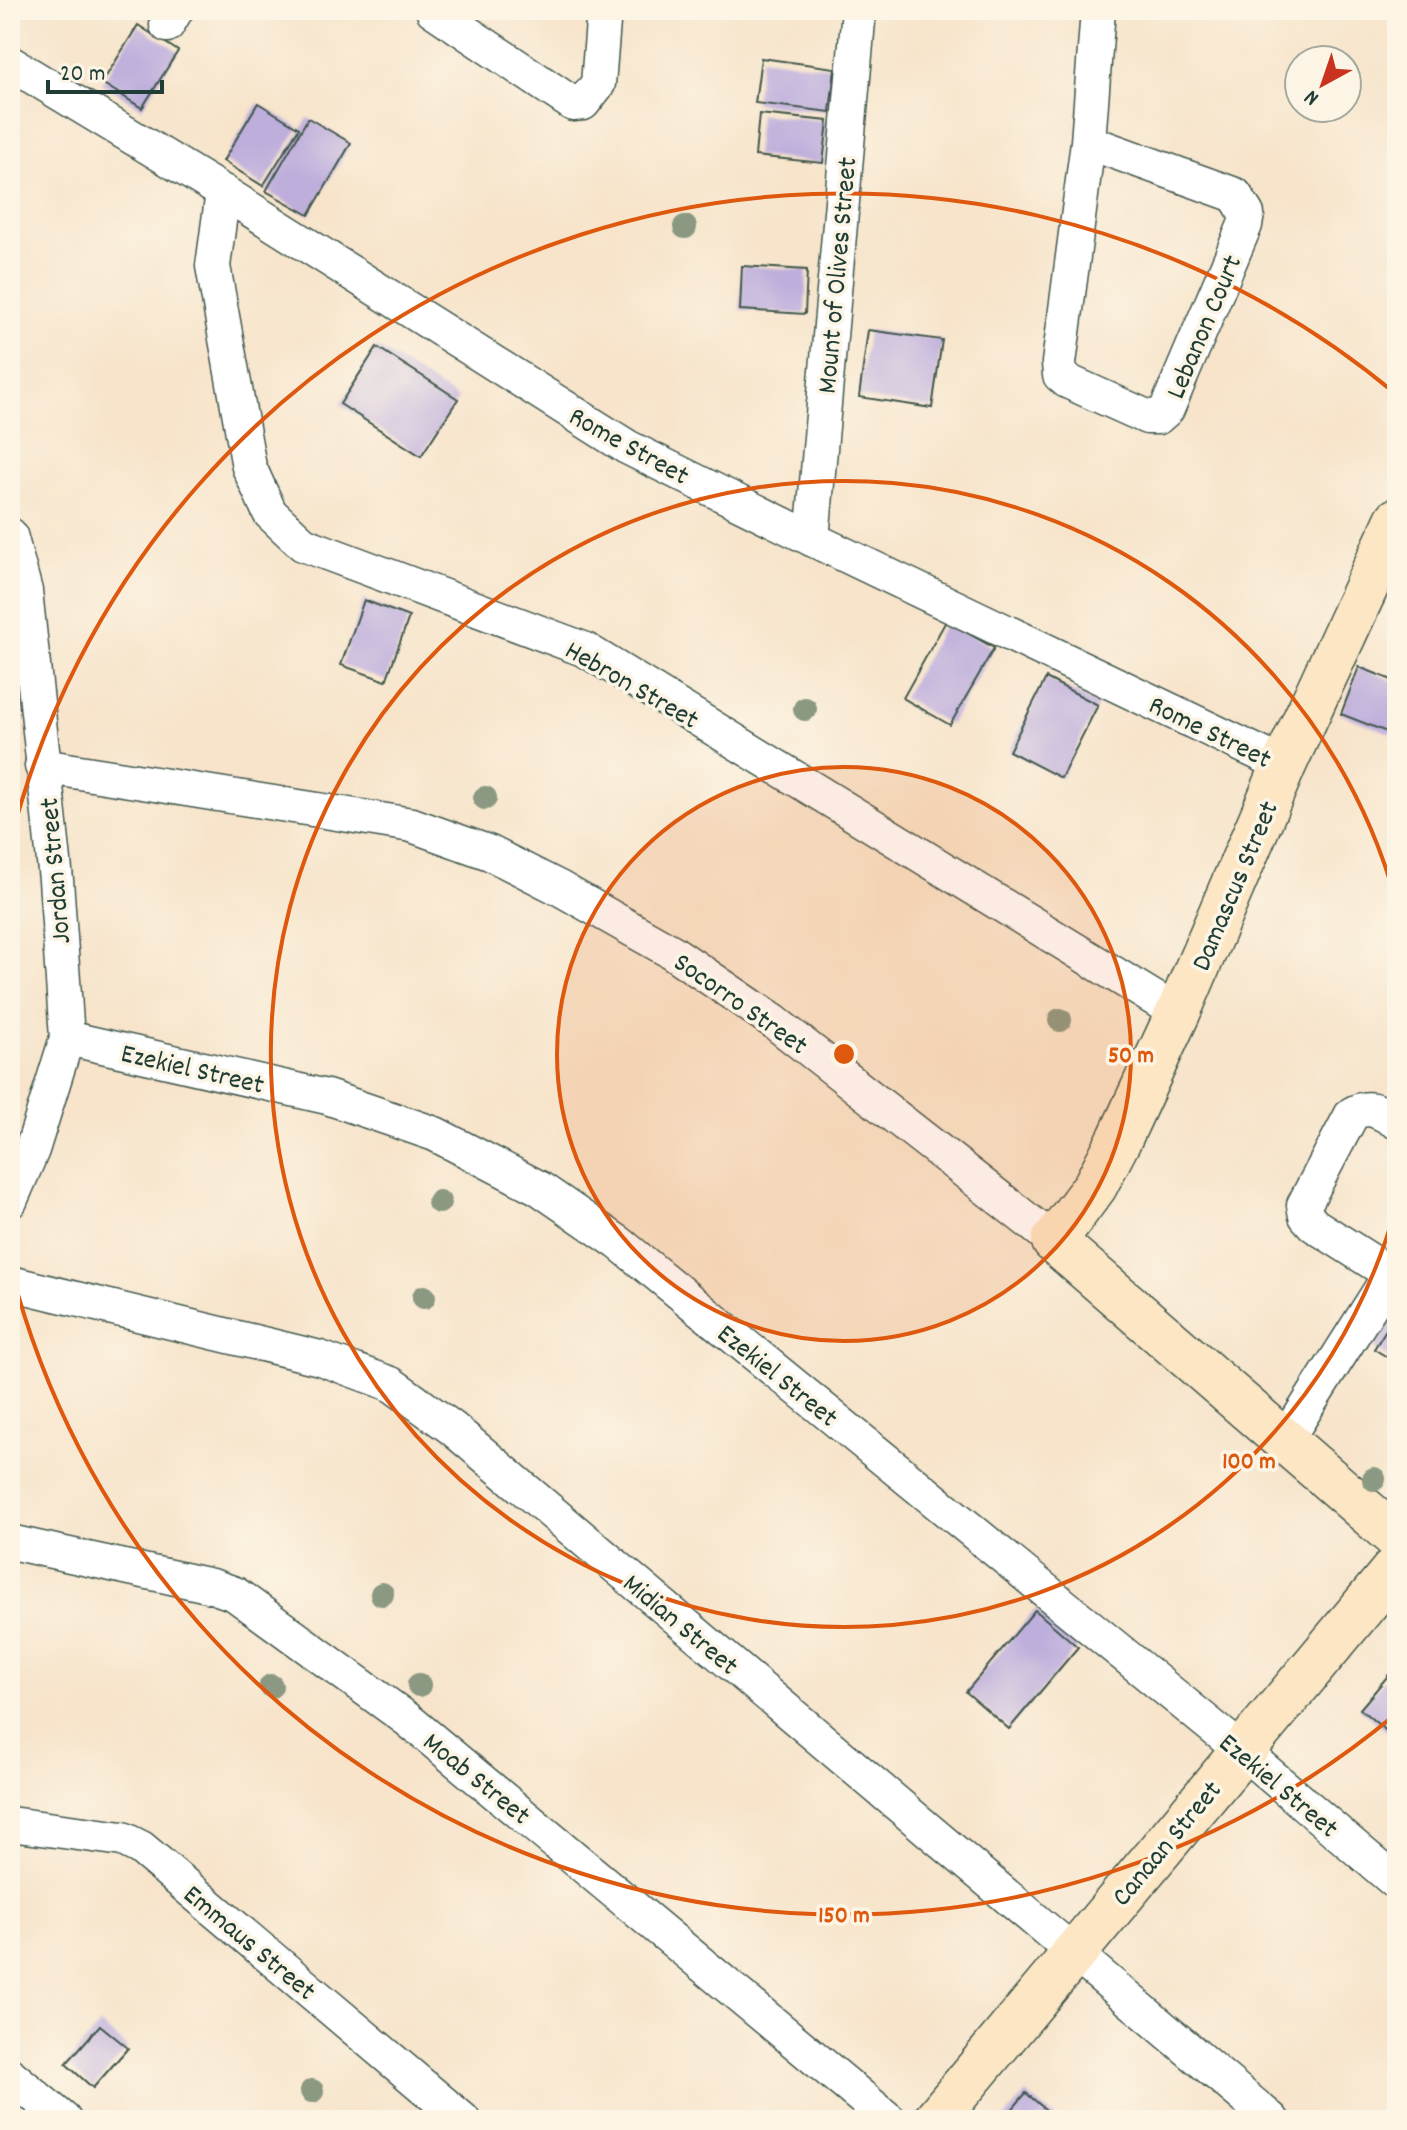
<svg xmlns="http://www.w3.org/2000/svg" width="1407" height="2130" viewBox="0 0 1407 2130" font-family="Dekko,sans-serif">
<rect width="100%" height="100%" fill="#fcf5e5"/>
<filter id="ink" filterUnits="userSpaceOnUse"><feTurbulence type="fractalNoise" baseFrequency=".0125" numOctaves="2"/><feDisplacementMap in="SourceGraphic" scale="16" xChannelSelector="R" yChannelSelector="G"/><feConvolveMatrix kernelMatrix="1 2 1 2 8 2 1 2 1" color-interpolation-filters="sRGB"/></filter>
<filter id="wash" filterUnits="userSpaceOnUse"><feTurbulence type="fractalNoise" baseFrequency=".006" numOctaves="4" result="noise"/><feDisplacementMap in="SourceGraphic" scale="32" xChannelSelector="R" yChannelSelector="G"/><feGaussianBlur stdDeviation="1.8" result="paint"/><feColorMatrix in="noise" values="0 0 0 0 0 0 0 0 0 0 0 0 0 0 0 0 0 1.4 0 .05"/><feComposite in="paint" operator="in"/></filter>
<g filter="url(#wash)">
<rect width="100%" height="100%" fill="#f7e4cb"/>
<g id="blocks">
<g fill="#beaedc">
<path d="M138 25 178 51 142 108 102 83Z"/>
<path d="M761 58 835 68 830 112 755 103Z"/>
<path d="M258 103 299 128 263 186 223 161Z"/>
<path d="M759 114 828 121 823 163 755 156Z"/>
<path d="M308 118 351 143 309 215 266 191Z"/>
<path d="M742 266 807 270 805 314 740 310Z"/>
<path d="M868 330 942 340 932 408 859 397Z"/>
<path d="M377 347 458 399 421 456 340 404Z"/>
<path d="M364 600 409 617 386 681 341 665Z"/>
<path d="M946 621 994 648 950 725 903 698Z"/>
<path d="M1359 667 1397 682V736L1341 714Z"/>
<path d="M1046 678 1098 705 1061 778 1009 751Z"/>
<path d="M1397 1312V1363L1374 1349Z"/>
<path d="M1035 1610 1078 1647 1009 1729 966 1692Z"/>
<path d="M1397 1665V1740L1360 1709Z"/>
<path d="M100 2025 128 2048 93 2088 66 2064Z"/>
<path d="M1026 2093 1058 2120H1003Z"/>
</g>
</g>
</g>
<g filter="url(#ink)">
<use href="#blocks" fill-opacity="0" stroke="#3f564b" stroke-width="2"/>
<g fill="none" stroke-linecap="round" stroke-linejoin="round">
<g stroke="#3f564b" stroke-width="37">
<g id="street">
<path d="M433 10 573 104 583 103 598 84 604 10"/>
<path d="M167 25 176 10"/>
<path d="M10 63 223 192 627 447 812 539 1284 765"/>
<path d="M1088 142 1235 195 1247 214 1245 225 1167 409 1158 417H1147L1067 381 1060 375 1059 363 1088 142 1098 10"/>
<path d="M223 192 213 266 249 467 270 513 303 544 586 650 1178 1013"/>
<path d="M10 535 25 591 56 880 67 1038 32 1150 10 1201"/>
<path d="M812 539 859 10"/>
<path d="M42 766 412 825 490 853 561 889 672 952 773 1021 1054 1241"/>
<path d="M67 1038 327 1097 435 1134 539 1188 619 1243 1241 1750 1397 1883"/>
<path d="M1391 1274 1314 1225 1306 1216 1304 1205 1352 1114C1370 1103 1381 1113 1397 1122"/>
<path d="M10 1283 320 1358 391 1384 452 1428 1272 2120"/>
<path d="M1285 1441 1397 1264"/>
<path d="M10 1542 212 1586 235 1594 407 1719 889 2120"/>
<path d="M10 1824 123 1839 141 1848 463 2120"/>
<path d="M10 2075 64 2120"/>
</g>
</g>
<g stroke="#3f564b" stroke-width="47">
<g id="secondary">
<path d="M1397 520 1284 765 1178 1013 1120 1138 1095 1186 1054 1241 1397 1538"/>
<path d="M935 2120 1397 1566"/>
</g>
</g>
<use href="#street" stroke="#fff" stroke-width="34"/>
<use href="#secondary" stroke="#fce6c4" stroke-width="44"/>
</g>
<g fill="#8c9982">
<circle cx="685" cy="227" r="12"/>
<circle cx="805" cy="709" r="12"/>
<circle cx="485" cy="798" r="12"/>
<circle cx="1060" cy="1020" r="12"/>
<circle cx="439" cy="1202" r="12"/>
<circle cx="424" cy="1297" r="12"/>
<circle cx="1374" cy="1479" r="12"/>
<circle cx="382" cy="1594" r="12"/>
<circle cx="419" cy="1685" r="12"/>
<circle cx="271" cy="1686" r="12"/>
<circle cx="312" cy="2091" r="12"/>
</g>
</g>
<circle cx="844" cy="1054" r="287" fill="#de580e" fill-opacity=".12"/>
<g fill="none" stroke="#de580e" stroke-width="4">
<circle cx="844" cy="1054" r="287"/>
<path d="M1396 1207A573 573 0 1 1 1396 901"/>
<path d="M1397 1713A860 860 0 0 1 11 1269M11 839A860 860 0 0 1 1397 395"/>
</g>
<g text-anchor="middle" stroke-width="7" stroke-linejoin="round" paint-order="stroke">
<g font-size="28" fill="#1f3d34" stroke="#fcf5e5">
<text transform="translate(835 275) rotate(-85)" y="10">Mount of Olives Street</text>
<text transform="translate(1202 326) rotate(-67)" y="10">Lebanon Court</text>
<text transform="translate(630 444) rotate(29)" y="10">Rome Street</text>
<text transform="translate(633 683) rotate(30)" y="10">Hebron Street</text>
<text transform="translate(1211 730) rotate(26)" y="10">Rome Street</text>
<text transform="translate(53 871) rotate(-95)" y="10">Jordan Street</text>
<text transform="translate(1233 885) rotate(-67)" y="10">Damascus Street</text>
<text transform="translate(742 1002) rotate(35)" y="10">Socorro Street</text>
<text transform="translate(193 1067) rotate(13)" y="10">Ezekiel Street</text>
<text transform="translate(779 1374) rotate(39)" y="10">Ezekiel Street</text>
<text transform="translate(682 1623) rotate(40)" y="10">Midian Street</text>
<text transform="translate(478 1777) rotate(39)" y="10">Moab Street</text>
<text transform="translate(1280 1784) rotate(40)" y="10">Ezekiel Street</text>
<text transform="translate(1165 1842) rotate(-50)" y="10">Canaan Street</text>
<text transform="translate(251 1941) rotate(40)" y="10">Emmaus Street</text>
</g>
</g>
<circle cx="844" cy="1054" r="12" fill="#de580e" stroke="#fcf5e5" stroke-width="4"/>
<g font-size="24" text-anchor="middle" font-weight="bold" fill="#de580e" stroke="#fcf5e5" stroke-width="7" stroke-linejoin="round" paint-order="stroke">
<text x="1131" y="1062">50 m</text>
<text x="1249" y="1468">100 m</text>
<text x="844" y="1922">150 m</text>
</g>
<rect width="1407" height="2130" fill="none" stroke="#fcf5e5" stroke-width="40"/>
<g transform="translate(1323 84) rotate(220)"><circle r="38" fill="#fcf5e5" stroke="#a4ab9e" stroke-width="2"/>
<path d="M0-6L14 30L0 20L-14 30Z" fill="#c8321e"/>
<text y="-12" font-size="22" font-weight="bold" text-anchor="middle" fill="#1f3d34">N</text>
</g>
<path d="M48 80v12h114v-12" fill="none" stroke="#1f3d34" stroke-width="4"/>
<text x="60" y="80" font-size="24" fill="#1f3d34" stroke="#fcf5e5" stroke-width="6" paint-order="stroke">20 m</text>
</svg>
